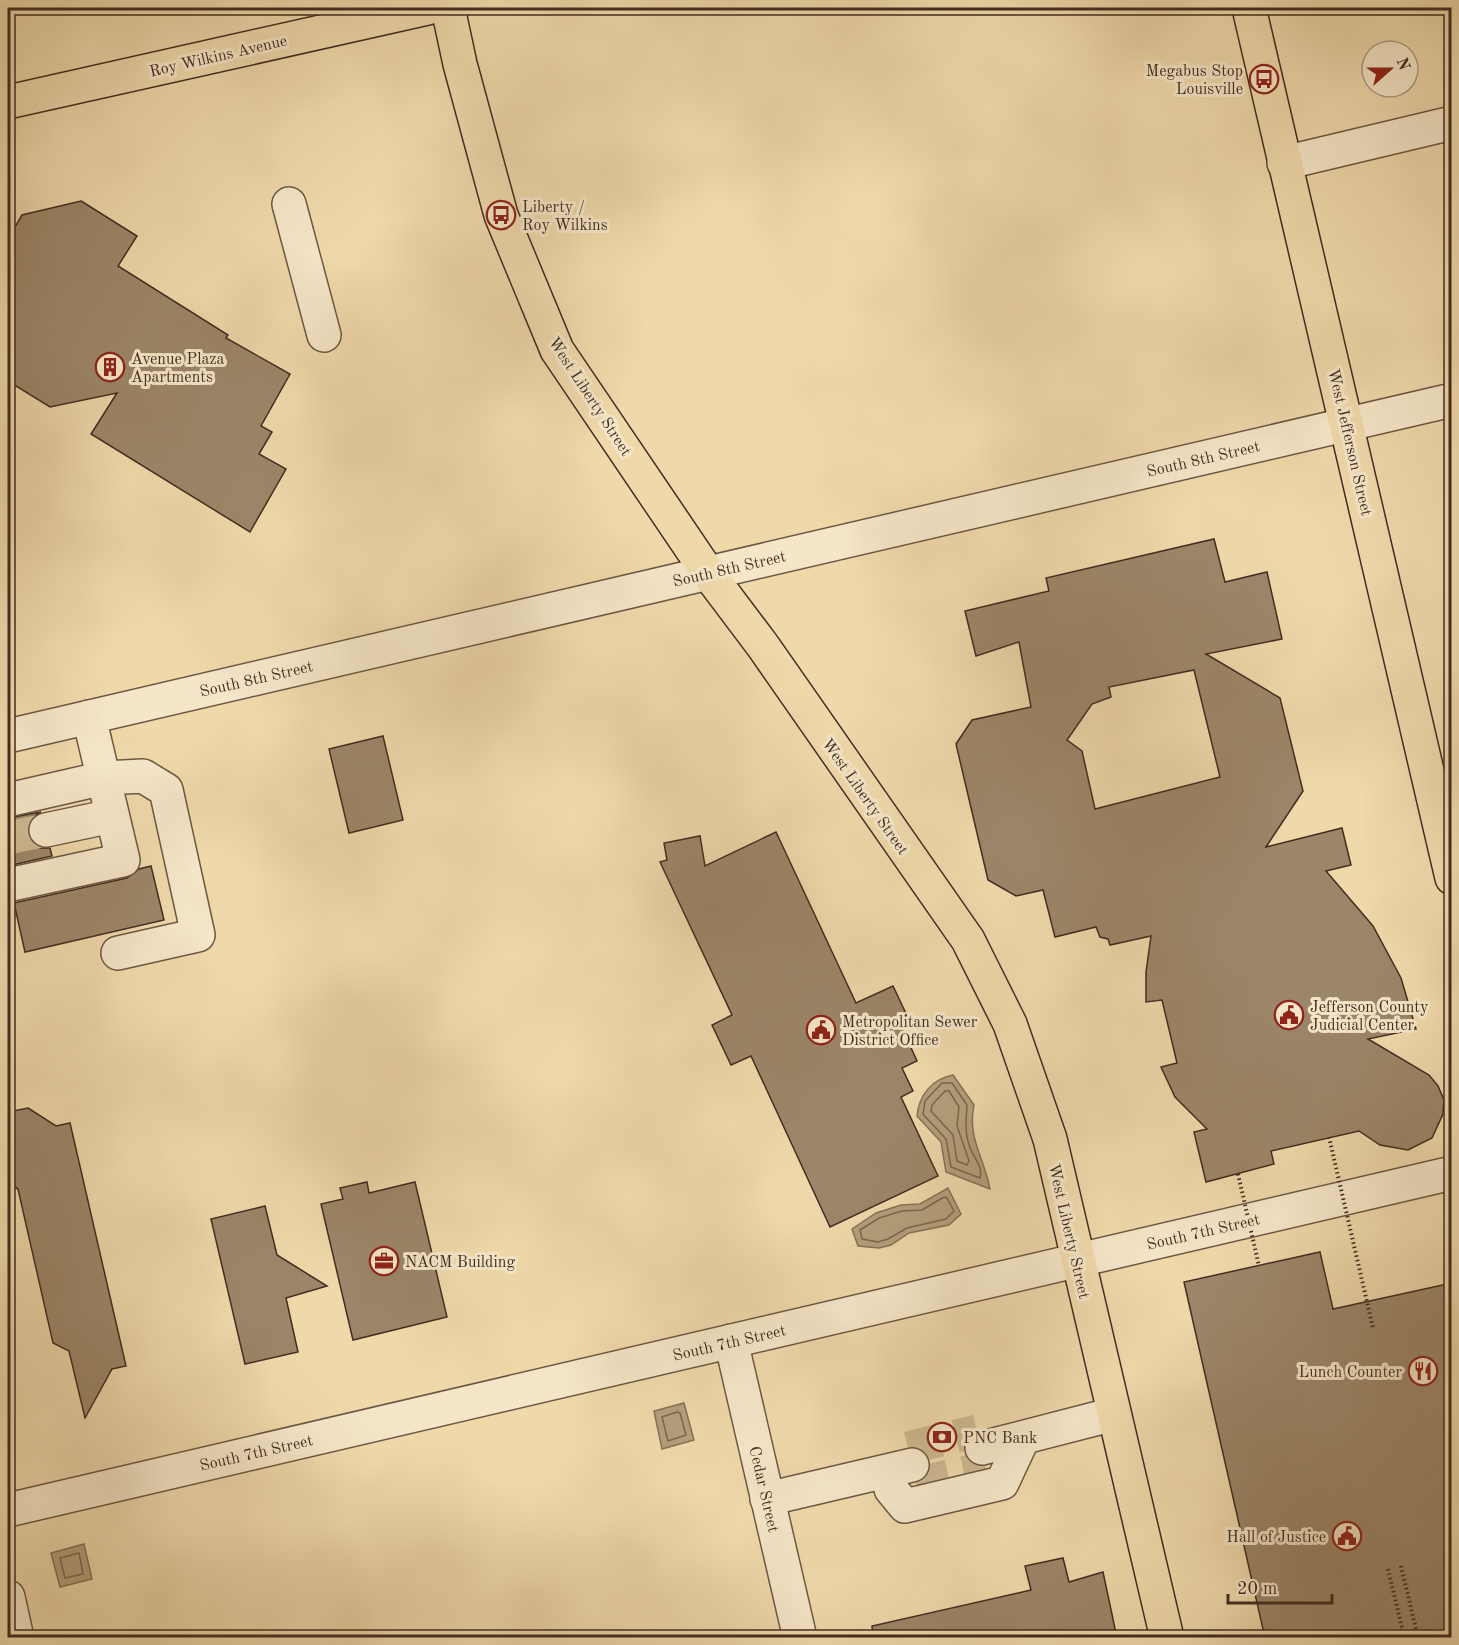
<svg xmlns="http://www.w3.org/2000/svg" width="1459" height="1645" viewBox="0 0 1459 1645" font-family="'Old Standard TT',serif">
<rect width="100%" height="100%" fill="#efd9ab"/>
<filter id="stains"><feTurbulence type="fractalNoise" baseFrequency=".00333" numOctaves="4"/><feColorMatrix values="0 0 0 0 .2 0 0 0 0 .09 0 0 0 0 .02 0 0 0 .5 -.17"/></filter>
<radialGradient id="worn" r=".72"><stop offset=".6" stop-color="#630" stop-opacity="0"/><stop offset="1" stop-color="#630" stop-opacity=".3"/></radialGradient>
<g fill="#b49f7c" stroke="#867158" stroke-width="1.5">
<path d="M953 1075 974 1105C967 1138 984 1157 990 1189L946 1172 941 1142 917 1116C919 1095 932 1079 953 1075Z"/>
<path d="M948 1188 961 1214 949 1225 909 1233 891 1245 879 1248 858 1246 852 1229 876 1213 901 1205 920 1204Z"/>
<path d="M684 1403 694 1440 662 1449 654 1411Z"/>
<path d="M84 1544 92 1579 60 1587 51 1553Z"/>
</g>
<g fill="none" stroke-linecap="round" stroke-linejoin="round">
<g stroke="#7b664e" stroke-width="1.5">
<path d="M942 1083H952L967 1105C966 1122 964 1136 972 1152 976 1160 983 1169 980 1178L951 1167 946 1139 923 1114 925 1101Z"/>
<path d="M945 1091H949L959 1107 957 1126 969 1161 967 1165 957 1161 953 1135 931 1111 932 1105Z"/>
<path d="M944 1197 947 1198 954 1211 946 1219 907 1228 888 1239 878 1242 862 1239 860 1230 879 1218 902 1211 922 1210Z"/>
<path d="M677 1412 680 1413 686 1435 668 1441 662 1417Z"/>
<path d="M79 1553 83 1574 65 1578 60 1558Z"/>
</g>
</g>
<g fill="#9c8669" stroke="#422d21" stroke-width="1.5" fill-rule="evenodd">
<path d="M81 201 137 236 118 266 228 335 226 338 290 374 261 426 272 432 259 454 286 469 250 532 91 434 117 393 50 407 8 381V239L22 215Z"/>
<path d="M1214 539 1225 582 1267 572 1282 639 1206 654 1280 698 1303 791 1266 847 1342 828 1351 865 1326 871 1373 926 1401 978 1416 1029 1368 1039 1429 1075 1438 1086 1444 1100 1443 1114 1432 1138 1408 1150 1380 1145 1359 1131 1271 1151 1274 1164 1206 1182 1194 1132 1207 1129 1175 1097 1161 1067 1177 1063 1162 1000 1146 1002V972L1151 936 1110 945 1108 939 1100 937 1096 927 1055 937 1043 890 1016 896 988 880 956 744 972 720 1031 707 1019 642 976 656 965 611 1049 591 1046 578ZM1194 670 1220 777 1095 809 1082 751 1067 740 1092 704 1111 697 1109 687Z"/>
<path d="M383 736 403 820 349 833 329 749Z"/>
<path d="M41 812 33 817 28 824V834L33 843 40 848H50L52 856 8 866V818Z"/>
<path d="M776 832 856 1003 893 986 910 1022 901 1026 917 1061 902 1068 913 1091 901 1097 938 1176 830 1227 751 1056 731 1065 712 1025 732 1015 660 862 667 860 664 843 700 836 705 866Z"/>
<path d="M151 866 164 920 25 952 14 903 127 878 139 869Z"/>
<path d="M28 1108 56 1126 70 1123 126 1366 112 1369 85 1418 69 1351 53 1343 18 1189 8 1183V1112Z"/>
<path d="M367 1182 369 1193 415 1182 447 1317 353 1340 321 1204 343 1199 340 1188Z"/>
<path d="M265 1206 277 1255 327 1286 286 1298 298 1352 245 1364 211 1219Z"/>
<path d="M1320 1252 1333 1309 1452 1283V1638H1265L1184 1282Z"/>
<path d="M1063 1558 1069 1582 1103 1572 1117 1638H873L872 1626 1031 1590 1025 1566Z"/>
</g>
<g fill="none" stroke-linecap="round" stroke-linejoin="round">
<g stroke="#ccb78f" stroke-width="33" stroke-dasharray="33 16" stroke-linecap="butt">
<path d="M8 838 46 830"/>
<path d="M908 1448 977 1431"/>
<path d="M916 1483 986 1468"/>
</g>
<g stroke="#6d5844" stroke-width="36">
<g id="minor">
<path d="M1284 163 1452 123"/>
<path d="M289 204 324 335"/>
<path d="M8 736 1452 400"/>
<path d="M8 800 104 778 143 776 166 790 198 935 118 953"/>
<path d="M46 830 112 816"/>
<path d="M8 885 123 860 89 717"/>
<path d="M731 1341 800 1638"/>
<path d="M982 1448 1114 1414"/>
<path d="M891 1489 905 1506 1002 1483 1023 1438"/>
<path d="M767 1499 912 1465"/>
<path d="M8 1510 1452 1173"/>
<path d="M8 1597 17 1638"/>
</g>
</g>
<g stroke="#422d21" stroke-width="36">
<g id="major">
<path d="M448 8 460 64 501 215 557 350 708 573 763 646 968 940 1010 1024 1050 1139 1167 1638"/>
<path d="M1249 8 1452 878"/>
<path d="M8 102 428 8"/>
</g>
</g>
<g stroke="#422d21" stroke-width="4" stroke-dasharray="1.5 3" stroke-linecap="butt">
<path d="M1401 1566 1416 1629"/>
<path d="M1388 1569 1403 1632"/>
<path d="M1451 1620 1452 1621"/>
</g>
<use href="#minor" stroke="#f5e6c8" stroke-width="33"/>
<use href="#major" stroke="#efd9ab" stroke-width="33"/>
<g stroke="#422d21" stroke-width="4" stroke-dasharray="1.5 3" stroke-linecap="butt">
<path d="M1329 1137 1373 1328"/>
<path d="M1238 1174 1259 1266"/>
</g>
</g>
<defs>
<g id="bus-ring" transform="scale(1.5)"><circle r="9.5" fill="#f5e6c8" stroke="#8f2418" stroke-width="1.5"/><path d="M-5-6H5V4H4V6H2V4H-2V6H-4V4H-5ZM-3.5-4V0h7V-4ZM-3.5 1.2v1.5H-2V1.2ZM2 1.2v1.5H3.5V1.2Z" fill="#8f2418"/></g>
<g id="building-ring" transform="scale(1.5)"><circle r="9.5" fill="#f5e6c8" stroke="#8f2418" stroke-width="1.5"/><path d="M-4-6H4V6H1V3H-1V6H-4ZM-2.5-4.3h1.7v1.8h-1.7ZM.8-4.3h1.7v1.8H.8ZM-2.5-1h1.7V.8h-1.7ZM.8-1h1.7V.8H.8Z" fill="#8f2418"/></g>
<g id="civic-ring" transform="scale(1.5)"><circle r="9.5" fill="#f5e6c8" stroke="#8f2418" stroke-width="1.5"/><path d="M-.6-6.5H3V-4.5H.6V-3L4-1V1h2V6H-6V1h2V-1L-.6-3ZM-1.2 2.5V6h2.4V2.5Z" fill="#8f2418"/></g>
<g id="office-ring" transform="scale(1.5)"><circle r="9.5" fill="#f5e6c8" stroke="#8f2418" stroke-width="1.5"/><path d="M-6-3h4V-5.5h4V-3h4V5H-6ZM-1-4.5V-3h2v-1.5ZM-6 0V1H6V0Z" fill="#8f2418"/></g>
<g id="restaurant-ring" transform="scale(1.5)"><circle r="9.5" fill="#f5e6c8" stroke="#8f2418" stroke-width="1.5"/><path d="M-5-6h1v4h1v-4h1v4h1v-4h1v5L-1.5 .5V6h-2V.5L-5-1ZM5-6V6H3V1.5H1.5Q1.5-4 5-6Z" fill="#8f2418"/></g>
<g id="bank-ring" transform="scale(1.5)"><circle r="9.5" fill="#f5e6c8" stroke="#8f2418" stroke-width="1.5"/><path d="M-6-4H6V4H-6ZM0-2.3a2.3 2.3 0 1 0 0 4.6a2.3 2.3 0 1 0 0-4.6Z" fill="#8f2418"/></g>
</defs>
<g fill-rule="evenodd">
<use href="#bus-ring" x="1264" y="79"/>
<use href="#bus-ring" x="501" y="215"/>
<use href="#building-ring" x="110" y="367"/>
<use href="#civic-ring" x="1289" y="1015"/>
<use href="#civic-ring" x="821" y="1030"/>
<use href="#office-ring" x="384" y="1261"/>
<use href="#restaurant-ring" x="1423" y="1371"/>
<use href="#bank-ring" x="942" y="1437"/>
<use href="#civic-ring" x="1347" y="1536"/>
</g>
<g text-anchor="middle" stroke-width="6" stroke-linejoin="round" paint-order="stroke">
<g font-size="16" fill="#422d21" stroke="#f5e6c8">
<text transform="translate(218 55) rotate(-13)" y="6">Roy Wilkins Avenue</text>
<text transform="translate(591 396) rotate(57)" y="6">West Liberty Street</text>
<text transform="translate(1351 442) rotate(77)" y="6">West Jefferson Street</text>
<text transform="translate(1203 458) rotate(-13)" y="6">South 8th Street</text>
<text transform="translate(729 568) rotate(-13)" y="6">South 8th Street</text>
<text transform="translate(256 678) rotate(-13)" y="6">South 8th Street</text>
<text transform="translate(866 796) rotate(55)" y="6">West Liberty Street</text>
<text transform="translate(1070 1231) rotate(77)" y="6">West Liberty Street</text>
<text transform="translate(1203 1231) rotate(-13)" y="6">South 7th Street</text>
<text transform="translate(729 1342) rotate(-13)" y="6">South 7th Street</text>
<text transform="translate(256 1452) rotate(-13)" y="6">South 7th Street</text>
<text transform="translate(765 1489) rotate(77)" y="6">Cedar Street</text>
</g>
<g font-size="16" fill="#422d21" stroke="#f5e6c8" text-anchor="start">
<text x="1243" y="76" text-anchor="end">Megabus Stop<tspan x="1243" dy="18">Louisville</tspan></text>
<text x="522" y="212">Liberty /<tspan x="522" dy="18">Roy Wilkins</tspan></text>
<text x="131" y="364">Avenue Plaza<tspan x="131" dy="18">Apartments</tspan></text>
<text x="1310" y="1012">Jefferson County<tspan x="1310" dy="18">Judicial Center</tspan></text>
<text x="842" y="1027">Metropolitan Sewer<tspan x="842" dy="18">District Office</tspan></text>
<text x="405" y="1267">NACM Building</text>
<text x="1402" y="1377" text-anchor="end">Lunch Counter</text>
<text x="963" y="1443">PNC Bank</text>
<text x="1326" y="1542" text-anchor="end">Hall of Justice</text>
</g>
</g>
<rect width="1459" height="1645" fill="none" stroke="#efd9ab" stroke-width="30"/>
<rect x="9" y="9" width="1441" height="1627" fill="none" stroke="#422d21" stroke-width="3"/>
<rect x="15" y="15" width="1429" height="1615" fill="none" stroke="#422d21" stroke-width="1.5"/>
<g transform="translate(1390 69) rotate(69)"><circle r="28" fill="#f5e6c8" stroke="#ad9c85" stroke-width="1.5"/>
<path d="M0-4.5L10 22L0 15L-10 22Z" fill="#8f2418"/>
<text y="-9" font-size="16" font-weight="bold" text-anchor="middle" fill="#422d21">N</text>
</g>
<path d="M1228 1594v9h104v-9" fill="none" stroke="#422d21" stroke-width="3"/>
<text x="1237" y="1594" font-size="18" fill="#422d21" stroke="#f5e6c8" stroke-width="4.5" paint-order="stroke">20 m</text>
<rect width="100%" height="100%" filter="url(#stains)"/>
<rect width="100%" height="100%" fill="url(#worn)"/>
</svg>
